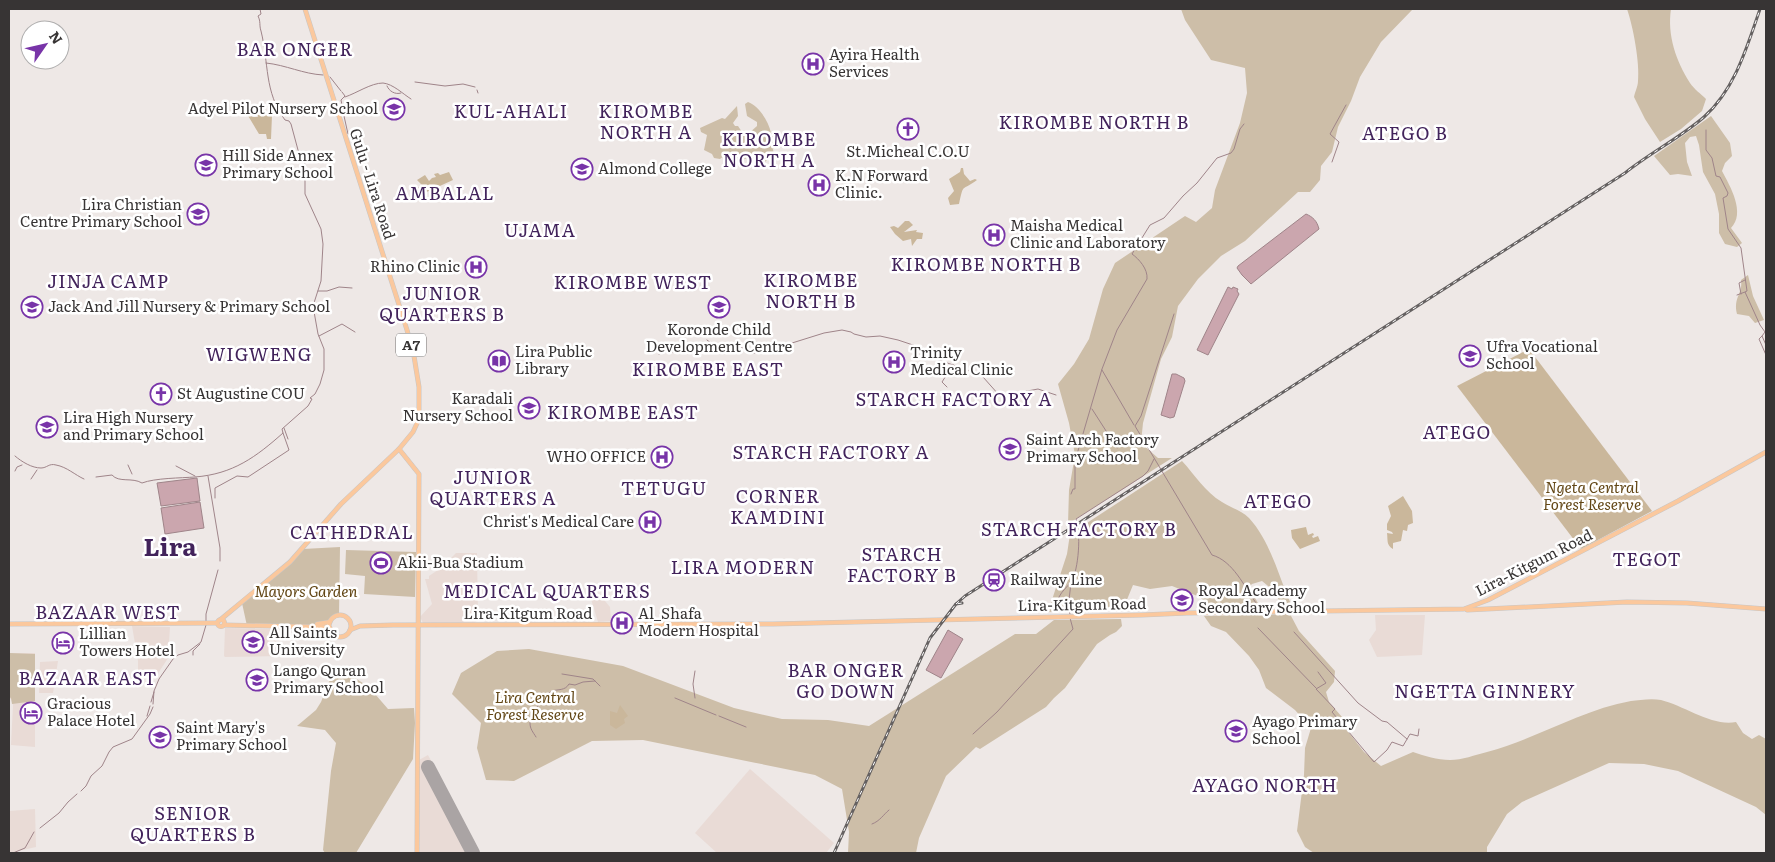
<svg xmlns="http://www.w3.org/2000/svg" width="1775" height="862" viewBox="0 0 1775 862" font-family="Literata,serif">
<rect width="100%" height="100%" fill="#eee8e6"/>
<g fill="#e9dbd6">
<path d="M456 553H477L478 619 474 624 424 625 420 617 432 604 425 579H429V576L441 568Z"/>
<path d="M600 595 610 607 611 621 598 622 591 599Z"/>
<path d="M1375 615H1425L1422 655 1377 657 1369 640 1376 630Z"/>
<path d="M132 626 170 627 168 658 157 675 138 674V661Z"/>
<path d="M225 628 281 629V656L225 657 224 656Z"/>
<path d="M9 653H35V747L11 745 13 705 11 699H9Z"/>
<path d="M58 661 53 693H39L40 662Z"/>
<path d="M428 755 480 853H419V760Z"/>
<path d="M750 769 834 843 826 853H717L695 833Z"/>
<path d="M35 809 36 847 9 853V811Z"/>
</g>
<g fill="#cdbea8">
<path d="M1181 9H1413L1381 42 1360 77 1351 101 1338 127 1332 152 1321 166 1320 180 1310 192H1298L1245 241 1221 256 1198 279 1178 306 1172 337 1161 359 1143 423 1141 443 1158 458H1172L1068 524 1069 490 1075 455 1069 423 1058 384 1074 364 1089 339 1103 289 1115 263 1185 216 1196 222 1212 208 1215 190 1240 123 1247 93 1245 68 1211 60 1185 20Z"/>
<path d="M1627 9H1671C1667 35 1676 61 1690 83 1694 89 1701 94 1706 99L1702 111 1681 129 1660 142 1645 119 1634 97C1635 92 1638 86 1638 81 1640 63 1633 26 1627 9Z"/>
<path d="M748 102C759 106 769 122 771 133L784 141 773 149 774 156C762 165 760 164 747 158L736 163 726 154 720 159 714 158 712 154 704 150 707 135 701 132 700 128 722 118 725 119 737 106 738 116 733 123 735 126H738L744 135 748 134 757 126V122L747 116 745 104Z"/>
<path d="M1711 116 1730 143 1732 156 1725 163 1722 171C1730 186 1746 213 1731 228L1742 243 1737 247 1725 244 1719 233V214L1715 194 1703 172 1699 145 1696 136 1690 137 1685 143 1687 162 1692 176 1678 174 1670 175 1654 156Z"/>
<path d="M1748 275 1753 296 1764 320 1755 323 1749 316 1737 314C1733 297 1743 294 1741 280Z"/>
<path d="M1182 461C1195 475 1205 492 1222 502 1231 508 1241 510 1249 518 1270 541 1278 574 1290 602V607L1282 605 1273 590 1262 581 1252 584 1249 587 1259 605 1229 604 1213 607 1207 605 1200 597 1172 586 1150 589 1133 585 1126 602 1127 607 1048 612 1067 554 1070 534Z"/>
<path d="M340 547 339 615 333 617 329 625 247 626 242 603 303 549Z"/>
<path d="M346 550 416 552 415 597 364 594 365 576 345 574Z"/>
<path d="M1290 614 1299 631 1335 671 1334 682 1326 692 1329 702 1342 717 1343 725 1364 752 1381 766 1413 752C1425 756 1437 760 1450 760 1462 760 1475 755 1487 752 1536 739 1581 710 1631 701 1639 700 1652 698 1661 700 1685 706 1713 727 1736 722L1743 733 1752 739 1759 735 1766 739V815L1756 807 1678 771 1644 764 1609 763 1522 802 1507 814 1487 847V853H1314L1305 847 1297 831 1304 775 1305 748 1311 728 1295 710 1266 688 1259 670 1249 656 1226 632 1211 626 1204 616Z"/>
<path d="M1121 619 1122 626 1116 632 1110 635 1097 644 1065 688 1054 698 1046 707 980 749 976 747 946 776 919 838 916 853H848L849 832 842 789 815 775 643 740 592 741 514 781 486 780 477 748 481 723 452 694 461 673 497 651 529 649 623 666 734 708 782 719 828 720 869 726 1015 634H1036L1054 620Z"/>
<path d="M9 653 35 654V701L12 704 11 698 9 697Z"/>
<path d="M335 667 350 671 355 678 369 687 388 709 414 708 415 723 413 759 356 853H325L323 850 331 771 336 743 325 730 297 726 316 710 321 702Z"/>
</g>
<g fill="#cab79b">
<path d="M259 108 265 115H272L271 139H267L266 134H259L247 114 253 117H258L256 112Z"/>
<path d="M961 168H963L964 174 970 181 975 179 977 180C961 192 964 182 959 204L950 205 948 198 954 191 949 179 960 172Z"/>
<path d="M449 172 453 180 420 195 417 186 419 188 422 185 417 180 425 175 429 181 432 178 436 177 434 174 438 173 440 175Z"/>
<path d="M905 221H909L913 225 904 232 917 230 916 232 923 233 922 239H917L912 246 911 239 903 241 895 234 890 227 894 226 898 228Z"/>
<path d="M1529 349 1652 511 1581 549 1457 386Z"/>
<path d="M1403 496 1412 511 1413 523 1408 525 1407 531 1403 530 1401 541 1393 543V549C1386 545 1388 540 1387 533L1393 534 1392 532 1387 530V524L1391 516 1388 506Z"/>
<path d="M1306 527 1308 535 1313 533 1314 535 1312 536 1313 538 1318 536 1320 541 1300 549 1292 538 1291 530Z"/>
<path d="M620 705 628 716 624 719 625 723 616 729 610 725V711L617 713Z"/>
</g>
<g fill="#cba6ae" stroke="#9f8489">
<path d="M1306 214C1313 217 1317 221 1319 229L1251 284 1242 275 1237 268 1238 266Z"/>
<path d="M1228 287 1232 289 1233 287 1238 289 1237 291 1239 294 1208 355 1197 350Z"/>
<path d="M1172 374H1176L1184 378 1185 381 1174 417 1170 418 1161 415Z"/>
<path d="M197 478 200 501 161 506 157 483Z"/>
<path d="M200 502 204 528 165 534 161 508Z"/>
<path d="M948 630 963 639 941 678 926 670Z"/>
</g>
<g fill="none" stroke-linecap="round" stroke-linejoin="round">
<g stroke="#9f8489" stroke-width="1">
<path d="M266 63C286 65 303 74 323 75"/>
<path d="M330 77 341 91"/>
<path d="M415 82 445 86 463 84 475 87"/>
<path d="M387 86C389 91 395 95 401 93"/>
<path d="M477 90 478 93"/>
<path d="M345 97C357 93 371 83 383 83 393 84 403 94 411 99"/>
<path d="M342 105 341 100 345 96 342 92"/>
<path d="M342 107 348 134H354V139L357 141 361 139"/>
<path d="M1706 130V150L1712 158 1716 176 1720 177 1728 193 1727 196 1723 198 1728 229 1741 248 1747 291 1745 292 1760 325 1765 332 1762 336 1766 345"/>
<path d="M1332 162 1339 142 1330 134 1346 105"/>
<path d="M318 291H327L339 287 352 288"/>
<path d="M1741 294 1739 283 1745 280"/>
<path d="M1737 295 1745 292"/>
<path d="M1174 314 1141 416 1135 426 1212 555C1233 561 1244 586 1256 603"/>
<path d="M319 336 342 324 355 332"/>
<path d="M1762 336 1759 339 1766 355"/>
<path d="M707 340 715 346 727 345 744 348 748 351 754 353 762 352 770 353 792 343 824 333 842 330 851 332 854 334 866 337 880 336 898 340 925 349 933 358 976 373 983 377 999 395"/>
<path d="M703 345 712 343"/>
<path d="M659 354 665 352H675L700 345"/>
<path d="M1102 370 1134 425"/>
<path d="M947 387 942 382 953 365"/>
<path d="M1001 396 1038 389 1056 395"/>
<path d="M1092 409 1117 448"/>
<path d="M284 428 288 439"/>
<path d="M15 456C22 462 32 468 41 468 47 468 49 463 56 465 67 467 75 475 84 479"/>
<path d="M128 465 132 474"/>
<path d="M176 466 195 476"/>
<path d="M15 471 17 467 22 465"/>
<path d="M208 476 220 548V561"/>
<path d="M96 477 112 475C119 483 132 477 142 483 155 478 181 478 195 477 233 474 256 457 283 433L282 429 308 406 312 399 310 398 315 394 320 384 324 370V349L318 334 313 306 321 281 323 244 321 229 305 194V181L303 167 306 166 298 150 291 124 289 121 285 120C264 92 269 63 261 31 259 25 261 22 258 16L261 14 260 9"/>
<path d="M31 479 37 470"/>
<path d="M1071 494 1073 489H1075V461L1102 369 1117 330 1147 279C1148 269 1139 259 1132 254L1150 225 1164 218 1183 196 1197 183 1217 158 1231 153 1234 149 1240 129 1244 124"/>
<path d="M215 498V488L237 476 248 477 289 450 283 433"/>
<path d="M1062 612 1059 597C1062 591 1067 587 1071 582 1079 570 1081 532 1076 519L1143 476 1148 471 1154 459"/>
<path d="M1070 614 1068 608 1071 583"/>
<path d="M206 621V614L218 570"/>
<path d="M1258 628 1316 688"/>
<path d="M1294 632 1358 703 1382 721 1387 722 1407 739"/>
<path d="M193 655V651L200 644"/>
<path d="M1318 672 1326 683 1316 689 1335 709 1332 712 1374 762 1387 750 1392 742 1403 746 1410 734 1418 736 1419 729"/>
<path d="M562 674 593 679 600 686"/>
<path d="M675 698 716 715"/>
<path d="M695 698 693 684 695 671"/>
<path d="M151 702 154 692"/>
<path d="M153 704 154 691 159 679 173 659 178 655 188 652 201 642 206 625"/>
<path d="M147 716 150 706"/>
<path d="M719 716 746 727"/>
<path d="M973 734 997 712 1073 629 1070 618"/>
<path d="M536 737C533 732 530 729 530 723 529 716 546 693 552 691 558 689 565 691 569 684L575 685 583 682 595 681"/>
<path d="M81 791 86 786 91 776 102 766 109 752 113 747 132 739 150 714 153 707"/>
<path d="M872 824C880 821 883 815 889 810"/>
<path d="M40 828 59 813 68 802 77 794"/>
<path d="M13 853 25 848 34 832"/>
</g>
<path stroke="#aaa4a4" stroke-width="14" d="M428 767 473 853"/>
<g stroke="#c7c6c6" stroke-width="5">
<g id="major">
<path d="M399 449 419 474 417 853"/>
<path d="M1467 610 1627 602 1687 603 1766 609"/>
<circle cx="340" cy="626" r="11"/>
<circle cx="221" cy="623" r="3.5"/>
<path d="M220 620 290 562 341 504 399 449 413 432 419 419V387L414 356 407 330 305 9"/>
<path d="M9 624 217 623"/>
<path d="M317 624 330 622"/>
<path d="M224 625 321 627 330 628"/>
<path d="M350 630 360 626 393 625 773 624 1142 615 1187 613 1464 609 1488 600 1678 501 1766 452"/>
</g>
</g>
<use href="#major" stroke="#fbc89d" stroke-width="4"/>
<g stroke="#656161" stroke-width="3">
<g id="rail">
<path d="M956 604 965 596 1625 173C1650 153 1681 137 1704 117 1735 89 1747 47 1760 9"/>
<path d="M834 853 930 638 956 604 962 603"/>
</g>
</g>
<use href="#rail" stroke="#fff" stroke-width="1" stroke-dasharray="4" stroke-linecap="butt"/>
</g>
<defs>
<g id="hospital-ring" transform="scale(1.125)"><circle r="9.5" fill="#fff" stroke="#7834a8" stroke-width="1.5"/><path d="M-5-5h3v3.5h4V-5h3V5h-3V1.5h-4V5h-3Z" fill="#7834a8"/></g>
<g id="school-ring" transform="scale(1.125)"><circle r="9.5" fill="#fff" stroke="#7834a8" stroke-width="1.5"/><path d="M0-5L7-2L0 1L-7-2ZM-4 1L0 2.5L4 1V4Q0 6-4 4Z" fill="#7834a8"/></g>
<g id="church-ring" transform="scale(1.125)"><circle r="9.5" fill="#fff" stroke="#7834a8" stroke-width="1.5"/><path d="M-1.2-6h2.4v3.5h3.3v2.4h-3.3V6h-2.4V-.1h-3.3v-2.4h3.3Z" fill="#7834a8"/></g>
<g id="library-ring" transform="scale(1.125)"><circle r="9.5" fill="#fff" stroke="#7834a8" stroke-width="1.5"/><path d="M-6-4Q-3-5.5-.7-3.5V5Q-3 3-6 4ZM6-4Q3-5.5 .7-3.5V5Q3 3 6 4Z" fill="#7834a8"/></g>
<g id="stadium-ring" transform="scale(1.125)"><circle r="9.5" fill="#fff" stroke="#7834a8" stroke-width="1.5"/><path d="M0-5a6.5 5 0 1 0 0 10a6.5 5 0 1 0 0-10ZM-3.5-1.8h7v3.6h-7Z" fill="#7834a8"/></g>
<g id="station-ring" transform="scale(1.125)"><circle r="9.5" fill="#fff" stroke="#7834a8" stroke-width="1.5"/><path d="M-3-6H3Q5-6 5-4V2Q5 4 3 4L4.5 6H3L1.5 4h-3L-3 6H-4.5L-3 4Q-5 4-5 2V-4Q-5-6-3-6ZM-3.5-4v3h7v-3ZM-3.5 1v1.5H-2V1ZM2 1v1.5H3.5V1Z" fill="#7834a8"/></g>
<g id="university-ring" transform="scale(1.125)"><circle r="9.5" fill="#fff" stroke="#7834a8" stroke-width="1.5"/><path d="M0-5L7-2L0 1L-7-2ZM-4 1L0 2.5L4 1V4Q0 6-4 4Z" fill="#7834a8"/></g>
<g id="hotel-ring" transform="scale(1.125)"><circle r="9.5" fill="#fff" stroke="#7834a8" stroke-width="1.5"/><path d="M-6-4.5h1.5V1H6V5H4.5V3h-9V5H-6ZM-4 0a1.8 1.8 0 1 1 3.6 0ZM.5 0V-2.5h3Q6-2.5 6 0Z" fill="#7834a8"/></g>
</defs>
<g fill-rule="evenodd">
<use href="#hospital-ring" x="813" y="64"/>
<use href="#school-ring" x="394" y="109"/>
<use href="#church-ring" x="908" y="129"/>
<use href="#school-ring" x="206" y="165"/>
<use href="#school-ring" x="582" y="169"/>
<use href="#hospital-ring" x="819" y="185"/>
<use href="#school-ring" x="198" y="214"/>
<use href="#hospital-ring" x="994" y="235"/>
<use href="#hospital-ring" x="476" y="267"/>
<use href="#school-ring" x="32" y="307"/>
<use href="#school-ring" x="719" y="307"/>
<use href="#school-ring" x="1470" y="356"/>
<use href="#library-ring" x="499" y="361"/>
<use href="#hospital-ring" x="894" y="362"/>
<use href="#church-ring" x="161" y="394"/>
<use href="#school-ring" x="529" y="408"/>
<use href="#school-ring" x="47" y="427"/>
<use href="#school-ring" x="1010" y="449"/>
<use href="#hospital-ring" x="662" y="457"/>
<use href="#hospital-ring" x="650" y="522"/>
<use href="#stadium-ring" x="381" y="563"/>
<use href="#station-ring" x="994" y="580"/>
<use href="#school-ring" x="1182" y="600"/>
<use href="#hospital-ring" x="622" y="623"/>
<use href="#university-ring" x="253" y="642"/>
<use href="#hotel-ring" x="63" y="643"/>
<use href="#school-ring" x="257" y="680"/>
<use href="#hotel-ring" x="31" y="713"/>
<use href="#school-ring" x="1236" y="731"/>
<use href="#school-ring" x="160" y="737"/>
</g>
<g text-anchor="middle" stroke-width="5" stroke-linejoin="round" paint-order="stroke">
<rect fill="#fff" stroke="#737171" stroke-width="1" x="396" y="333.5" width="30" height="23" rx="4"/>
<g font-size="14" font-weight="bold" fill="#373434">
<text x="411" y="350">A7</text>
</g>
<g font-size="15" fill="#373434" stroke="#fff" text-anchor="start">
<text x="829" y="60">Ayira Health<tspan x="829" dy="17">Services</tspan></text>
<text x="378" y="114" text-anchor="end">Adyel Pilot Nursery School</text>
<text x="908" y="157" text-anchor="middle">St.Micheal C.O.U</text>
<text x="222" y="161">Hill Side Annex<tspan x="222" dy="17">Primary School</tspan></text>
<text x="598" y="174">Almond College</text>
<text x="835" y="181">K.N Forward<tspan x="835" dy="17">Clinic.</tspan></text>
<text x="182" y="210" text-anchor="end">Lira Christian<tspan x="182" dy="17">Centre Primary School</tspan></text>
<text x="1010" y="231">Maisha Medical<tspan x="1010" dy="17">Clinic and Laboratory</tspan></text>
<text x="460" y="272" text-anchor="end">Rhino Clinic</text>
<text x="48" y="312">Jack And Jill Nursery &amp; Primary School</text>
<text x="719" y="335" text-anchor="middle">Koronde Child<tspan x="719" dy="17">Development Centre</tspan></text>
<text x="1486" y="352">Ufra Vocational<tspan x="1486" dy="17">School</tspan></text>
<text x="515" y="357">Lira Public<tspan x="515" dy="17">Library</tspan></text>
<text x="910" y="358">Trinity<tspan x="910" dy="17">Medical Clinic</tspan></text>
<text x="177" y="399">St Augustine COU</text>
<text x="513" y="404" text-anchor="end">Karadali<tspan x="513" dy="17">Nursery School</tspan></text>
<text x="63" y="423">Lira High Nursery<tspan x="63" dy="17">and Primary School</tspan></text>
<text x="1026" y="445">Saint Arch Factory<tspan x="1026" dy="17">Primary School</tspan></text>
<text x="646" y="462" text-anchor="end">WHO OFFICE</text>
<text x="634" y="527" text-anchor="end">Christ's Medical Care</text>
<text x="397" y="568">Akii-Bua Stadium</text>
<text x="1010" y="585">Railway Line</text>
<text x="1198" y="596">Royal Academy<tspan x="1198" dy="17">Secondary School</tspan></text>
<text x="638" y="619">Al_Shafa<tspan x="638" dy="17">Modern Hospital</tspan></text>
<text x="269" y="638">All Saints<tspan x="269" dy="17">University</tspan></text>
<text x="79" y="639">Lillian<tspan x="79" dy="17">Towers Hotel</tspan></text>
<text x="273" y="676">Lango Quran<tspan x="273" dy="17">Primary School</tspan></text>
<text x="47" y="709">Gracious<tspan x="47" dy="17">Palace Hotel</tspan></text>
<text x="1252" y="727">Ayago Primary<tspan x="1252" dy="17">School</tspan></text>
<text x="176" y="733">Saint Mary's<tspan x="176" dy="17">Primary School</tspan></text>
</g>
<g font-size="15" fill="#373434" stroke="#fff">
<text transform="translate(372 184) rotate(72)" y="5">Gulu - Lira Road</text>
<text transform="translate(1534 563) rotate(-27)" y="5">Lira-Kitgum Road</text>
<text transform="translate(1082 605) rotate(-1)" y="5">Lira-Kitgum Road</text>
<text x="528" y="619">Lira-Kitgum Road</text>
</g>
<g font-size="15" font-style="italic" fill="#624615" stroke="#fff">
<text x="1592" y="493">Ngeta Central<tspan x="1592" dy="17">Forest Reserve</tspan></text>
<text x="306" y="597">Mayors Garden</text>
<text x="535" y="703">Lira Central<tspan x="535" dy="17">Forest Reserve</tspan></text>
</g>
<g font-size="18" letter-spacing="1" fill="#42235b" stroke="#fff">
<text x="295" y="56">BAR ONGER</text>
<text x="511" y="118">KUL-AHALI</text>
<text x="646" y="118">KIROMBE<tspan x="646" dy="21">NORTH A</tspan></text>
<text x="1094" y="129">KIROMBE NORTH B</text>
<text x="1405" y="140">ATEGO B</text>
<text x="769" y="146">KIROMBE<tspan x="769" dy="21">NORTH A</tspan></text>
<text x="445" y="200">AMBALAL</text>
<text x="540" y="237">UJAMA</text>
<text x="986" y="271">KIROMBE NORTH B</text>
<text x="811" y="287">KIROMBE<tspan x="811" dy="21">NORTH B</tspan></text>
<text x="108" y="288">JINJA CAMP</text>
<text x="633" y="289">KIROMBE WEST</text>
<text x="442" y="300">JUNIOR<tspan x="442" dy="21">QUARTERS B</tspan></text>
<text x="259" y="361">WIGWENG</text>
<text x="708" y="376">KIROMBE EAST</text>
<text x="954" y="406">STARCH FACTORY A</text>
<text x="623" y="419">KIROMBE EAST</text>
<text x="1457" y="439">ATEGO</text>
<text x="831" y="459">STARCH FACTORY A</text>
<text x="493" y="484">JUNIOR<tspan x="493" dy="21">QUARTERS A</tspan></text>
<text x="664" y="495">TETUGU</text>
<text x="778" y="503">CORNER<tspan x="778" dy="21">KAMDINI</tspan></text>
<text x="1278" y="508">ATEGO</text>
<text x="1079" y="536">STARCH FACTORY B</text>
<text x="352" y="539">CATHEDRAL</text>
<text x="902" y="561">STARCH<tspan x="902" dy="21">FACTORY B</tspan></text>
<text x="1647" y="566">TEGOT</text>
<text x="743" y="574">LIRA MODERN</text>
<text x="547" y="598">MEDICAL QUARTERS</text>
<text x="108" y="619">BAZAAR WEST</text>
<text x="846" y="677">BAR ONGER<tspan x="846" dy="21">GO DOWN</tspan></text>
<text x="88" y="685">BAZAAR EAST</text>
<text x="1485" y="698">NGETTA GINNERY</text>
<text x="1265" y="792">AYAGO NORTH</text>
<text x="193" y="820">SENIOR<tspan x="193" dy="21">QUARTERS B</tspan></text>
</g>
<g font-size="25" font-weight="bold" fill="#42235b" stroke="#fff">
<text x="170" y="556">Lira</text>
</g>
</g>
<rect width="1775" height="862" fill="none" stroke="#373434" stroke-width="20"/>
<g transform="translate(45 45) rotate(56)"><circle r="24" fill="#ffffff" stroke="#afaeae"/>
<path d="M0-4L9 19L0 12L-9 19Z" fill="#7834a8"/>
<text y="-8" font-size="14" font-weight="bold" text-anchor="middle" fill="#373434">N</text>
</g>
</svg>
